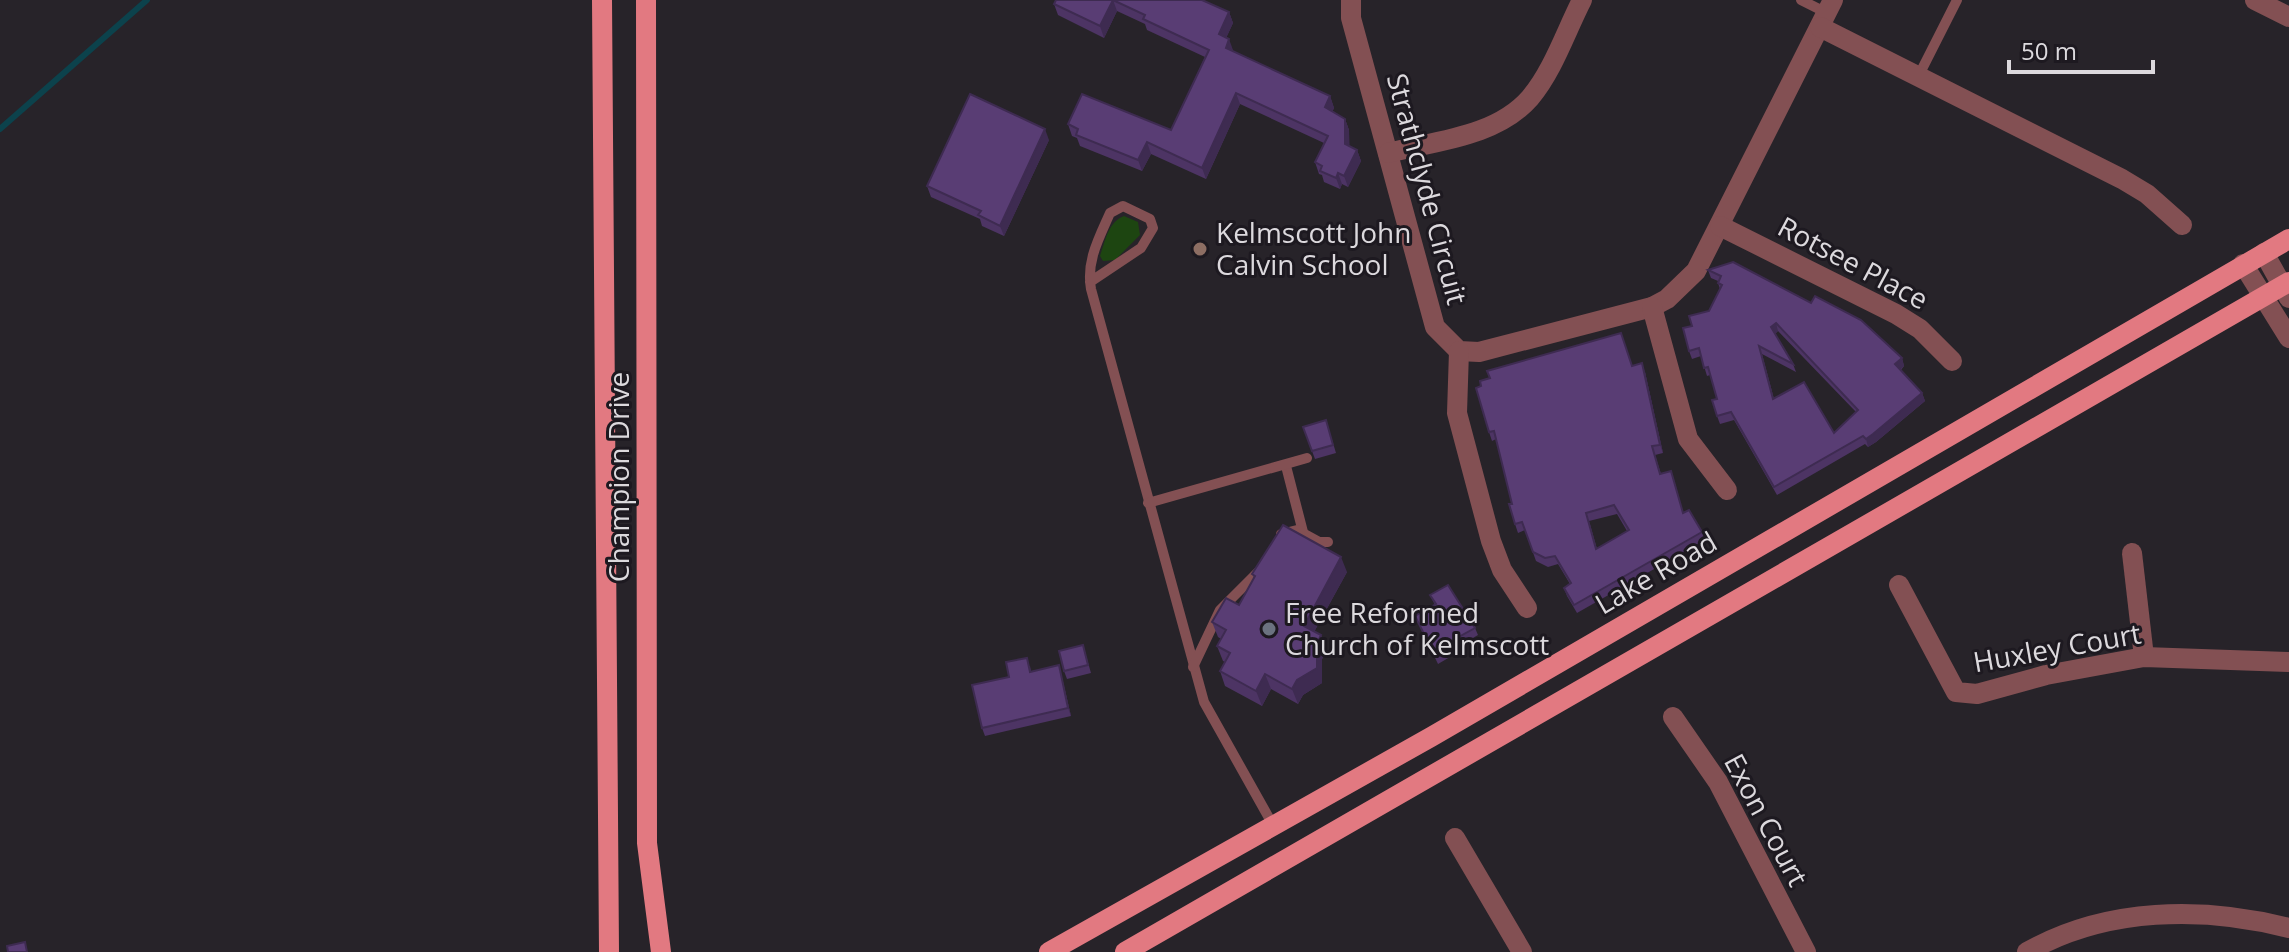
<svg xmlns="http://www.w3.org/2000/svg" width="2289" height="952" viewBox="0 0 2289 952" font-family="'Open Sans',sans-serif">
<rect width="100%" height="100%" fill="#272329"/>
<path fill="#1d4511" d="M1124 216 1138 222 1140 235 1115 260 1103 261 1100 256C1105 242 1108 222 1124 216Z"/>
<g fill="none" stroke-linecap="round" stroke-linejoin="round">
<path stroke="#0c424c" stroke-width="6" d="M0 129 147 0"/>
<g stroke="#835053" stroke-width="10">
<path d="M1801 0 1827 13"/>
<path d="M1918 77 1957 0"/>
<path d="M1090 282 1141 248 1153 228 1150 219 1123 206 1110 213C1099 238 1086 261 1091 289L1204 702 1273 825"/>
<path d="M1286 466 1303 532"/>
<path d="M1148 503 1307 458"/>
<path d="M1281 534 1297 530 1319 542H1328"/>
<path d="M1193 667 1220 610 1261 569"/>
</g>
<g stroke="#835053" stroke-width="20">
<path d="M1351 0V18L1435 327 1459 351 1479 352 1652 307 1667 299 1696 271 1833 0"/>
<path d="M1820 27 2122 179 2147 194 2182 225"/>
<path d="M1388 153C1435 141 1496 137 1530 98 1553 71 1566 31 1582 0"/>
<path d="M1720 226 1896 314 1920 329 1952 361"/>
<path d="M1652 307 1688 439 1727 490"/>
<path d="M1459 351 1457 413 1491 541 1502 570 1527 608"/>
<path d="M2132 553 2144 657"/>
<path d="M1899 585 1956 692 1977 694 2046 675 2144 657 2289 662"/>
<path d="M1673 717 1718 782 1806 952"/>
<path d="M1455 838 1522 952"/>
</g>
<g stroke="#835053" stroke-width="20">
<path d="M2255 0 2289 17"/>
<path d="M2264 253 2289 298"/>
<path d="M2243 264 2289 338"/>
<path d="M2027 952C2106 907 2203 906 2289 928"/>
</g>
<g stroke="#e27981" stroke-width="20">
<path d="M602 0 609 952"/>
<path d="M646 0 647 843 661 952"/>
<path d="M1049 952 1431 737 2289 239"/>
<path d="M1125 952 2289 282"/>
</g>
</g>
<g fill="#4d3464" fill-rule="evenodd">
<path d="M1056 0H1202L1229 12 1233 23 1226 38 1233 51 1330 96 1334 108 1332 112 1345 119 1349 130V146L1357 150 1361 161 1348 187 1342 184 1340 189 1324 182 1322 175 1319 174 1315 162 1324 143 1240 104 1206 179 1151 154 1142 171 1080 146 1077 138 1072 136 1068 124 1171 130 1205 57 1147 30 1145 24 1117 11 1104 38 1058 15 1054 4Z"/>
<path d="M1049 140 1004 236 982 226 980 219 931 197 927 186Z"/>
<path d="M1708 270 1902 358 1904 366 1901 370 1922 393 1925 401 1876 442 1868 447 1865 444 1777 495 1734 420 1720 424 1717 416V399L1710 375 1707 376 1701 356 1692 359 1689 351 1692 326 1709 311 1720 289 1718 283V281L1711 278ZM1778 331 1856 412 1834 433 1774 399 1762 354 1796 372 1793 364 1775 334Z"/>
<path d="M1632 366 1645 372 1663 453 1655 455 1661 474 1674 480 1683 513 1702 532 1705 540 1577 613 1567 596 1564 588 1570 584 1558 564 1548 567 1536 561 1525 530 1518 533 1515 524 1512 504 1496 439 1492 441 1489 432ZM1617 514 1627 531 1597 549 1589 521Z"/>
<path d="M1326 420 1336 453 1315 459 1303 427Z"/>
<path d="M1347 572 1314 632 1321 635 1327 651 1322 659V683L1303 695 1298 704 1271 689 1262 706 1225 686 1220 671 1225 662 1223 661 1217 646 1221 639 1218 637 1212 622 1239 605 1254 578 1252 574Z"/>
<path d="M1430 595 1475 628 1478 635 1461 645 1462 650 1438 664 1415 616 1435 605Z"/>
<path d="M1083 645 1091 673 1067 679 1064 671Z"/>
<path d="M1059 665 1071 716 985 736 982 728 1009 677 1030 666 1031 672Z"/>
</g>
<g fill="#3e2b51">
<path d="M1113 0 1117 11 1104 38 1100 26Z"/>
<path d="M1229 12 1233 23 1223 45 1219 34Z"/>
<path d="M1229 39 1233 50 1230 59 1226 48Z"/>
<path d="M1236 93 1240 104 1206 179 1202 168Z"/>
<path d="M1330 96 1334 108 1329 119 1325 107Z"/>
<path d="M1345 119 1349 130 1350 156 1345 144Z"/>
<path d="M1045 129 1049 140 1004 236 1000 226Z"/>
<path d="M1147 142 1151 154 1142 171 1138 160Z"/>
<path d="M1357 150 1361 161 1348 187 1344 176Z"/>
<path d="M1338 173 1342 184 1340 189 1336 178Z"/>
<path d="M1776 323 1778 331 1774 334 1771 327Z"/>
<path d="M1902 358 1904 366 1898 372 1895 364Z"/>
<path d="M1642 363 1645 372 1663 453 1660 445Z"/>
<path d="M1922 393 1925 401 1876 442 1868 447 1866 439Z"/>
<path d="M1341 557 1347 572 1309 641 1304 626Z"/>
<path d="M1321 635 1327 651 1322 659V683L1303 695 1298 704 1292 689Z"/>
<path d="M1059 665 1061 673 1071 716 1068 708Z"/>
<path d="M1265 674 1271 689 1262 706 1256 691Z"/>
</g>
<g fill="#593d74" stroke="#3e2b51" stroke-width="2" fill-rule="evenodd">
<path d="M1056 0H1113L1100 26 1054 4Z"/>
<path d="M1113 0H1202L1229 12 1219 34 1229 39 1226 48 1330 96 1325 107 1345 119V144L1357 150 1344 176 1338 173 1336 178 1320 171 1322 166 1315 162 1328 136 1236 93 1202 168 1147 142 1138 160 1076 135 1078 129 1068 124 1082 94 1171 130 1209 50 1143 19 1145 15Z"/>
<path d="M970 94 1045 129 1000 226 978 215 981 211 927 186Z"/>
<path d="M1733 262 1811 303 1815 296 1861 320 1902 358 1895 364 1922 393 1873 434 1866 439 1863 436 1774 487 1731 412 1717 416 1712 400 1717 399 1708 367 1704 368 1699 348 1689 351 1683 328 1692 326 1689 316 1709 311 1722 285 1718 283 1721 276 1708 270ZM1776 323 1858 410 1834 433 1804 382 1773 399 1759 346 1793 364 1771 327Z"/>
<path d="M1621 333 1632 366 1642 363 1660 445 1652 446 1660 474 1671 471 1683 513 1689 510 1702 532 1574 605 1564 588 1571 583 1555 556 1545 558 1533 552 1522 522 1515 524 1509 504H1512L1494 431 1489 432 1476 388 1481 386 1480 381 1490 378 1487 371ZM1614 505 1629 530 1596 549 1586 513Z"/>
<path d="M1326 420 1333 445 1312 451 1303 427Z"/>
<path d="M1283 525 1341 557 1304 626 1321 635 1317 644V668L1297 680 1292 689 1265 674 1256 691 1220 671 1230 653 1217 646 1226 630 1212 622 1226 598 1239 605 1255 576 1252 574Z"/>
<path d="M1448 585 1475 628 1457 638 1459 642 1435 656 1415 616 1436 604 1430 595Z"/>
<path d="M1083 645 1088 665 1064 671 1059 651Z"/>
<path d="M1027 658 1030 672 1059 665 1068 708 982 728 972 685 1009 677 1006 662Z"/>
<path d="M25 942 27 952H8L7 946Z"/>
</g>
<circle fill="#8d6e63" stroke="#1d1920" stroke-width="3" cx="1200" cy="249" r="8"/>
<circle fill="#6b7280" stroke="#1d1920" stroke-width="3" cx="1269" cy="629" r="8"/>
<g text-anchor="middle" stroke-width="6" stroke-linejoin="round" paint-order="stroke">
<g font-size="28" fill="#dcd9dd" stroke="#1d1920">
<text transform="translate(1427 189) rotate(75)" y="10">Strathclyde Circuit</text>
<text transform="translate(1853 263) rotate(28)" y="10">Rotsee Place</text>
<text transform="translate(619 477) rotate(-90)" y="10">Champion Drive</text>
<text transform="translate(1656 573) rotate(-30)" y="10">Lake Road</text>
<text transform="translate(2057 648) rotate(-10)" y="10">Huxley Court</text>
<text transform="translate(1766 820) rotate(62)" y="10">Exon Court</text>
</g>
<g font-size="28" fill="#dcd9dd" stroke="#1d1920" text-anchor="start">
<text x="1216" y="243">Kelmscott John<tspan x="1216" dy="32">Calvin School</tspan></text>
<text x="1285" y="623">Free Reformed<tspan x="1285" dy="32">Church of Kelmscott</tspan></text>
</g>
</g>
<path d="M2009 60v12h144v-12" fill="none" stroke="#dcd9dd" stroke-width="4"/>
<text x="2021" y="60" font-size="24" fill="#dcd9dd" stroke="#1d1920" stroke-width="6" paint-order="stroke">50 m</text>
</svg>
